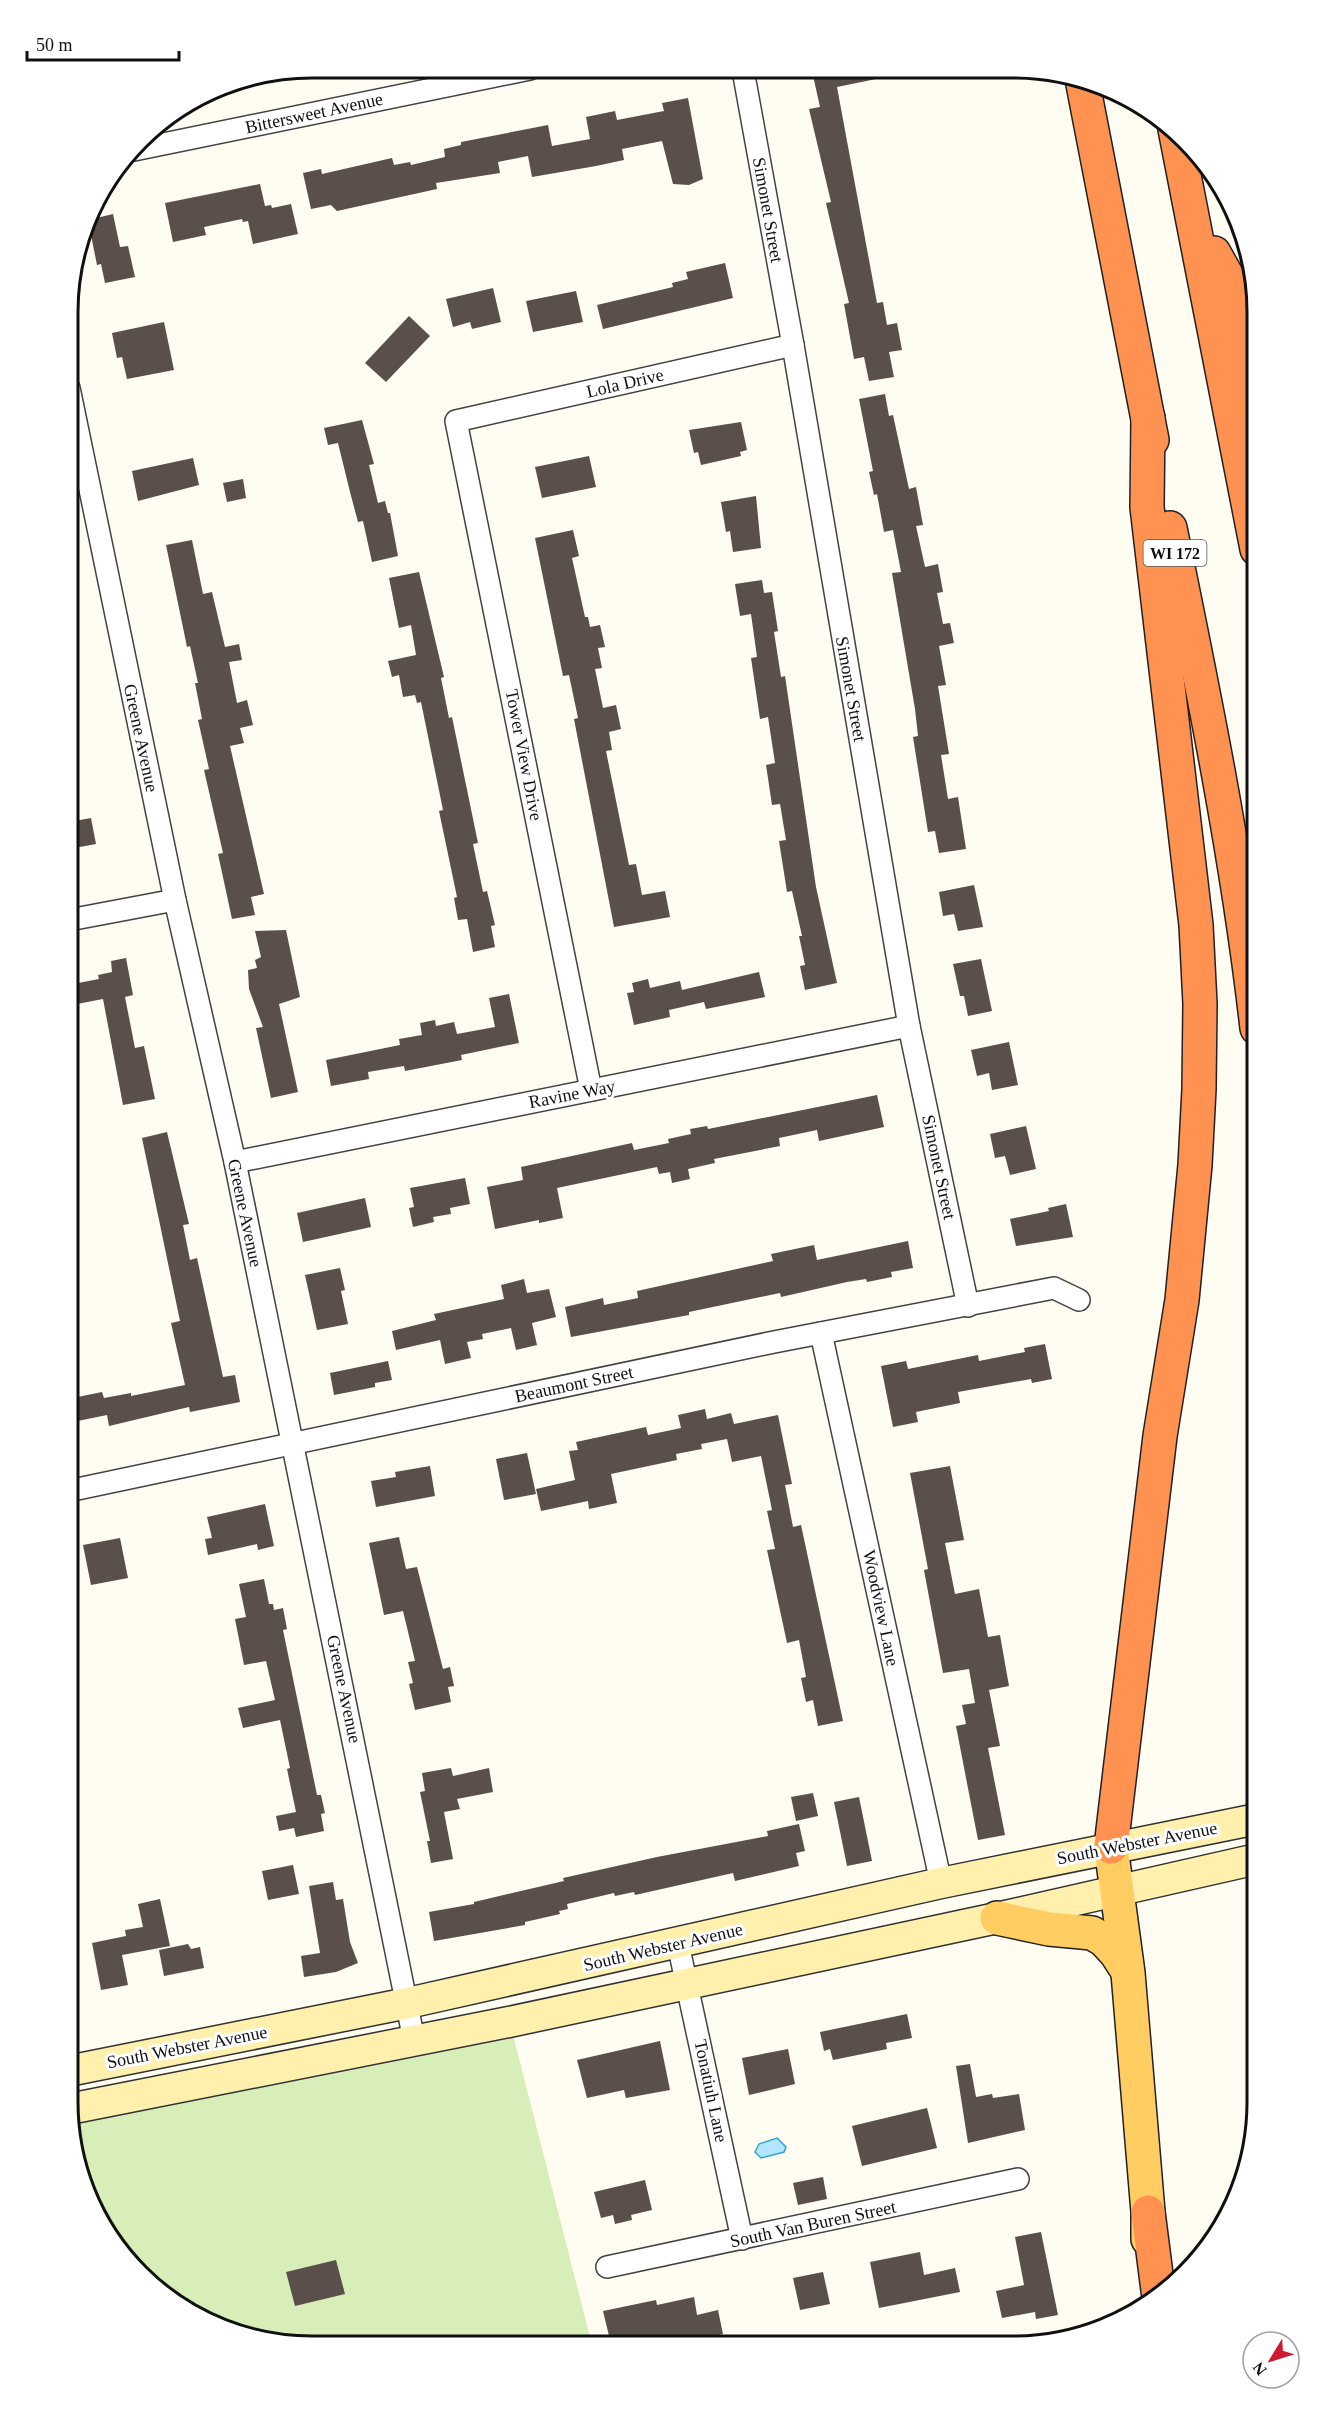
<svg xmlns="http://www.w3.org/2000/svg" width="1325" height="2414" viewBox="0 0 1325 2414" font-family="Georgia,serif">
<rect width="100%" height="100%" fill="#fffcf2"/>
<path fill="#d8eeb8" d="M512 2031 592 2345 280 2344 204 2321 151 2286 109 2238 81 2181 69 2109Z"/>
<path fill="#b2e6fc" stroke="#32a4d9" stroke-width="1.5" d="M777 2138 786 2147 784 2152 761 2158 755 2152 759 2144Z"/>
<g fill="#5a4f4b">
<path d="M812 71H880L881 78 837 87 877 303 883 302 887 325 897 323 902 350 889 352 894 377 869 381 864 357 854 359 844 304 849 303 826 203 831 202 809 109 820 107Z"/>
<path d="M688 98 703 179 689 185 673 184 662 141 622 149 624 160 596 166 532 177 528 156 498 162 500 173 436 183 437 189 337 211 331 205 311 209 303 173 321 169 322 174 392 158 394 165 410 162 411 165 445 157 444 149 461 145V142L548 125 552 146 590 139 586 117 615 111 617 120 664 111 662 103Z"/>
<path d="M260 184 265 206 271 205 272 208 291 204 298 234 253 244 248 221 243 222 242 219 204 227 206 235 173 242 165 203Z"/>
<path d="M113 214 120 247 128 246 135 277 105 283 101 264 97 265 88 220Z"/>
<path d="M725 263 733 298 603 329 597 305 673 287 672 283 688 279 686 272Z"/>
<path d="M493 288 501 322 472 329 470 322 453 327 446 299Z"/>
<path d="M576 291 583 322 533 332 526 301Z"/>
<path d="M409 316 430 336 386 382 365 363Z"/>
<path d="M164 322 174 370 127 379 122 357 117 358 112 333Z"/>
<path d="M885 394 889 416 893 415 909 489 916 487 923 525 916 526 925 567 938 564 943 592 937 593 943 624 950 623 954 643 939 646 946 685 938 686 949 754 941 755 948 799 958 797 966 849 939 853 935 831 928 832 913 737 918 736 915 709 892 573 901 572 893 530 884 532 877 494 874 495 869 472 873 471 859 399Z"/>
<path d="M362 420 374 464 369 465 378 503 385 501 388 513H390L398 556 372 562 363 521 358 522 350 492 338 443 328 445 324 428Z"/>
<path d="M741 422 747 450 740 452 741 456 701 465 698 452 694 453 689 430Z"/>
<path d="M589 456 596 487 542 498 535 467Z"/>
<path d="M193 458 199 485 138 501 132 471Z"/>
<path d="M243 479 246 498 227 502 223 483Z"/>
<path d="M756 496 761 548 733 552 730 531 726 532 721 502Z"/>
<path d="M573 530 579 556 572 558 585 617H588L590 627 600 625 605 647 598 648 602 668 595 669 603 708 616 705 621 729 609 732 612 750 606 751 629 865 636 864 642 895 665 891 670 917 614 927 574 719 578 718 569 675 563 676 535 538Z"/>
<path d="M192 540 203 594 212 592 225 647 239 644 242 660 229 662 237 703 247 700 253 725 240 728 244 743 230 746 264 894 251 897 255 915 232 919 218 854 223 853 204 770 209 769 198 720 202 719 195 683H198L190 646 187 647 166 545Z"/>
<path d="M419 572 444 677 441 678 449 718 452 717 478 843 473 844 483 892 487 891 495 925 491 926 495 947 473 952 467 919 458 920 454 898 457 897 439 811 443 810 421 702 417 703 415 695 403 697 399 675 392 677 388 661 416 655 411 625 399 628 389 578Z"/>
<path d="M762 580 764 593 772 592 778 631 774 632 781 677 785 676 816 887 837 983 805 990 800 966 805 965 799 936H802L792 891 787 892 779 841 786 840 780 804 772 805 766 765 775 763 768 717 760 719 751 658 757 657 751 614 740 616 735 584Z"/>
<path d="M91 818 96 844 69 849V822Z"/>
<path d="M974 885 983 927 958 931 954 914 943 916 939 892Z"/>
<path d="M286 930 300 997 279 1004 298 1092 271 1098 256 1028 263 1027 249 989 248 970 257 968 255 960 261 957 255 931Z"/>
<path d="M126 958 133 995 125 997 135 1048 144 1046 155 1099 123 1105 103 999 77 1004 73 984 99 979 98 975 112 972 111 961Z"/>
<path d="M981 959 992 1011 968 1016 964 996H960L953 964Z"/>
<path d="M759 972 765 997 706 1009 704 1002 669 1010 670 1017 634 1025 627 993 634 992 632 983 648 979 650 988 680 981 682 990Z"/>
<path d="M509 994 519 1043 461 1055 462 1060 405 1071 404 1066 368 1072 369 1079 331 1086 326 1060 400 1045 399 1039 422 1035 420 1023 435 1020 436 1026 454 1022 457 1034 495 1027 489 998Z"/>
<path d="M1009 1042 1018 1085 992 1090 989 1073 977 1076 971 1050Z"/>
<path d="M877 1095 884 1127 819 1141 817 1130 779 1138 780 1146 714 1159 715 1163 688 1169 690 1179 672 1183 670 1172 659 1174 657 1167 557 1188 563 1218 539 1223V1220L495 1229 487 1187 523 1180 521 1167 632 1143 634 1150 669 1143 668 1139 691 1134 690 1129 707 1126 708 1129Z"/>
<path d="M1026 1126 1036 1169 1010 1175 1005 1156 995 1158 990 1134Z"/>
<path d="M167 1132 189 1224 183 1225 190 1260 197 1258 223 1377 235 1375 240 1402 190 1412 189 1407 109 1426 107 1415 68 1423V1399L102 1392 104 1398 131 1393V1396L185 1385 171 1323 180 1321 142 1138Z"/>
<path d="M465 1178 470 1204 450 1208 451 1214 433 1217 434 1222 413 1227 409 1208 414 1207 410 1188Z"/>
<path d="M365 1198 371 1227 303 1242 297 1213Z"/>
<path d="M1066 1204 1073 1237 1016 1246 1010 1219 1049 1211 1048 1208Z"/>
<path d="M908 1241 913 1268 891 1272 892 1277 867 1282 866 1279 847 1282 781 1297 780 1293 689 1312V1315L571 1337 565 1307 603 1298 604 1305 638 1298 637 1291 773 1261 771 1254 814 1245 817 1260Z"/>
<path d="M340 1268 345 1290 341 1291 348 1324 317 1330 305 1275Z"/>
<path d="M524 1279 527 1293 549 1289 556 1317 532 1323 537 1345 516 1350 511 1328 482 1334 483 1339 467 1342 471 1358 445 1364 440 1340 396 1350 392 1331 436 1320 434 1314 504 1299 501 1285Z"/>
<path d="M1045 1344 1052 1379 1032 1383 1031 1379 958 1392 960 1403 916 1412 918 1422 893 1427 881 1366 906 1361 908 1369 978 1355 979 1361 1025 1352 1024 1348Z"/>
<path d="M388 1361 392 1380 375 1383V1387L334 1395 330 1373Z"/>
<path d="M705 1409 707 1419 731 1413 734 1424 778 1415 792 1484 785 1485 793 1527 801 1525 843 1721 818 1726 813 1700 806 1702 801 1678 806 1677 799 1640 787 1643 767 1550 775 1549 767 1511 772 1510 761 1456 732 1462 727 1439 701 1444 702 1449 676 1454 677 1460 611 1474 617 1503 589 1509 588 1501 541 1511 536 1489 575 1480 569 1451 578 1450 576 1442 646 1427 648 1435 681 1428 678 1415Z"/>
<path d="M527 1453 536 1494 504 1500 496 1459Z"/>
<path d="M430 1466 435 1496 376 1507 371 1481 396 1477 395 1472Z"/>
<path d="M950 1466 964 1540 945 1543 955 1594 979 1589 988 1637 1000 1635 1009 1686 989 1690 1000 1746 988 1748 1005 1835 978 1840 956 1726 966 1724 962 1705 975 1703 969 1669 943 1673 924 1570 928 1569 910 1473Z"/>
<path d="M265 1504 274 1546 258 1550 257 1544 208 1555 205 1539 212 1538 207 1517Z"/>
<path d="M399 1537 406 1569 417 1567 443 1669 450 1667 454 1686 448 1687 451 1702 415 1710 409 1684 413 1683 408 1662 415 1661 403 1611 384 1615 369 1543Z"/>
<path d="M120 1538 128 1578 91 1585 83 1545Z"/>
<path d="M264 1579 269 1604H273L274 1610 283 1608 287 1629 283 1630 317 1795H321L325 1813 321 1814 324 1831 296 1837 294 1828 279 1831 276 1816 296 1812 287 1769 290 1768 280 1720 243 1728 238 1708 275 1700 266 1661 244 1665 235 1619 246 1617 239 1584Z"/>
<path d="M451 1768 453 1776 489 1768 493 1792 457 1799 460 1809 444 1812 453 1859 431 1863 427 1841H430L420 1792 425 1791 422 1773Z"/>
<path d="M813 1793 818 1816 796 1821 791 1797Z"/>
<path d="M859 1797 872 1861 847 1866 834 1802Z"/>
<path d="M799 1824 805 1851 796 1853 799 1866 735 1881 733 1873 635 1895 634 1892 615 1896 614 1893 567 1904 568 1909 559 1911 560 1914 525 1922V1925L434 1941 429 1912 474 1904V1902L564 1881 563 1878 657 1857 768 1836 767 1831Z"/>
<path d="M293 1865 299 1894 268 1900 262 1871Z"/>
<path d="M333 1882 336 1900 343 1899 350 1942 358 1963 336 1972 304 1977 301 1956 320 1953 309 1886Z"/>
<path d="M160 1899 170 1946 122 1955 128 1985 101 1990 92 1943 126 1936 125 1930 143 1927 138 1904Z"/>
<path d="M188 1944 191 1949 200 1947 204 1968 164 1976 159 1950Z"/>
<path d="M907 2014 912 2038 886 2043 887 2049 833 2060 830 2049 824 2051 820 2032Z"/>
<path d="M660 2041 670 2090 626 2098 624 2090 587 2098 577 2060Z"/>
<path d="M788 2049 795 2084 749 2095 742 2058Z"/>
<path d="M970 2064 976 2097 992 2094 993 2098 1019 2094 1025 2130 968 2143 956 2066Z"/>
<path d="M927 2108 937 2148 862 2166 852 2126Z"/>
<path d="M823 2177 827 2199 798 2205 793 2183Z"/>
<path d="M645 2180 652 2210 631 2215 632 2220 615 2224 613 2215 601 2218 594 2192Z"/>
<path d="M1041 2232 1058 2315 1036 2319 1035 2312 1002 2318 996 2291 1024 2285 1015 2237Z"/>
<path d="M920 2252 924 2275 955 2268 960 2292 879 2308 870 2262Z"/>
<path d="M336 2260 345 2294 295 2306 286 2272Z"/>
<path d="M823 2272 830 2304 800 2310 793 2278Z"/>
<path d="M694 2297 697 2315 718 2310 723 2334 704 2338 706 2346 620 2345 618 2339 610 2340 603 2311 656 2300 657 2305Z"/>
</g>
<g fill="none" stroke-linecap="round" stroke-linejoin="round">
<g stroke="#434343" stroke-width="24">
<g id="street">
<path d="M743 70 793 345 909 1026 968 1306"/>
<path d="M134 150 530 69"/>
<path d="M69 388 175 900 235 1162 414 2040"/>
<path d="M69 920 175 900"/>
<path d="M591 1090 456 421 793 345"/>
<path d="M235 1162 909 1026"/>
<path d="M821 1333 941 1883"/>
<path d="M68 1491 774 1342 1054 1288 1079 1300"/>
<path d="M678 1944 742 2239"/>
<path d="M607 2267 1018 2179"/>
</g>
</g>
<g stroke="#323232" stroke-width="33">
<g id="secondary">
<path d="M68 2071 408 2003 941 1883 1257 1819"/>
<path d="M69 2109 509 2022 997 1918 1257 1859"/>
</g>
</g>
<g stroke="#212121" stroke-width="36">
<g id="primary">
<path d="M1111 1847 1128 1973 1148 2212V2239"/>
<path d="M997 1918 1049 1929 1092 1933 1104 1940 1116 1953 1127 1970"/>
</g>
</g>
<g stroke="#212121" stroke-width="36">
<g id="highway">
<path d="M1082 79 1152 440"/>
<path d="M1175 129 1257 549"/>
<path d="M1214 253 1228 278 1257 412"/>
<path d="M1170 528C1204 694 1238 860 1257 1028"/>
<path d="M1111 1847 1160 1436 1182 1300 1195 1165 1199 1089 1200 1004 1196 925 1147 507 1148 418"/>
<path d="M1148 2212 1159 2298"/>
</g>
</g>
<use href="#street" stroke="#fff" stroke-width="21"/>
<use href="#secondary" stroke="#fff0ad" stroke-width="30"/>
<use href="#primary" stroke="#ffcd62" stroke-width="33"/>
<use href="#highway" stroke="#ff9250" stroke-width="33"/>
</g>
<g text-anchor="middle" stroke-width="6" stroke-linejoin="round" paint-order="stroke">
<rect fill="#fff" stroke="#585858" stroke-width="1.5" x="1143.5" y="540" width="63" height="26" rx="4.5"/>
<g font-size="16" font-weight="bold" fill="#101010">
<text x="1175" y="559">WI 172</text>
</g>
<g font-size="18" fill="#101010" stroke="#fff">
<text transform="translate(314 113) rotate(-12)" y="6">Bittersweet Avenue</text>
<text transform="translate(768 210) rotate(80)" y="6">Simonet Street</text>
<text transform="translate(625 383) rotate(-13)" y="6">Lola Drive</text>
<text transform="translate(851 689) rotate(80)" y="6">Simonet Street</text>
<text transform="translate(141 738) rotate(78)" y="6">Greene Avenue</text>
<text transform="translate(524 755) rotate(79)" y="6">Tower View Drive</text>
<text transform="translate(572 1094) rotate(-11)" y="6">Ravine Way</text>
<text transform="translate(939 1167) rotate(78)" y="6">Simonet Street</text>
<text transform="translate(245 1213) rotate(78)" y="6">Greene Avenue</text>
<text transform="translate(574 1384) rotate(-12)" y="6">Beaumont Street</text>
<text transform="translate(881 1608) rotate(78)" y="6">Woodview Lane</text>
<text transform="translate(344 1689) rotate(78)" y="6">Greene Avenue</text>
<text transform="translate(1137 1843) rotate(-11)" y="6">South Webster Avenue</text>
<text transform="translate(663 1947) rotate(-13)" y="6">South Webster Avenue</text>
<text transform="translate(187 2047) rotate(-11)" y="6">South Webster Avenue</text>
<text transform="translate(711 2091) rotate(78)" y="6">Tonatiuh Lane</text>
<text transform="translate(813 2224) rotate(-12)" y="6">South Van Buren Street</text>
</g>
</g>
<path d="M0 0H1325V2414H0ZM312 78H1013A234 234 0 0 1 1247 312V2102A234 234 0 0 1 1013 2336H312A234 234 0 0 1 78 2102V312A234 234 0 0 1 312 78Z" fill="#fff" fill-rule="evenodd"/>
<path fill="none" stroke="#101010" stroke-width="3" d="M312 78H1013A234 234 0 0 1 1247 312V2102A234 234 0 0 1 1013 2336H312A234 234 0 0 1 78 2102V312A234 234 0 0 1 312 78Z"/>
<g transform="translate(1271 2360) rotate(232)"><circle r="28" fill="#ffffff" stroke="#9f9f9f" stroke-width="1.5"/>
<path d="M0-4.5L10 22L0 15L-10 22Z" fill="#ce1a31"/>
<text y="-9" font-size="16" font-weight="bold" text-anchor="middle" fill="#101010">N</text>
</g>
<path d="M27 51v9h152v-9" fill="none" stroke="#101010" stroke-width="3"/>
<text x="36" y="51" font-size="18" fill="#101010" stroke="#ffffff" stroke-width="4.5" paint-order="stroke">50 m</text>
</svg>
